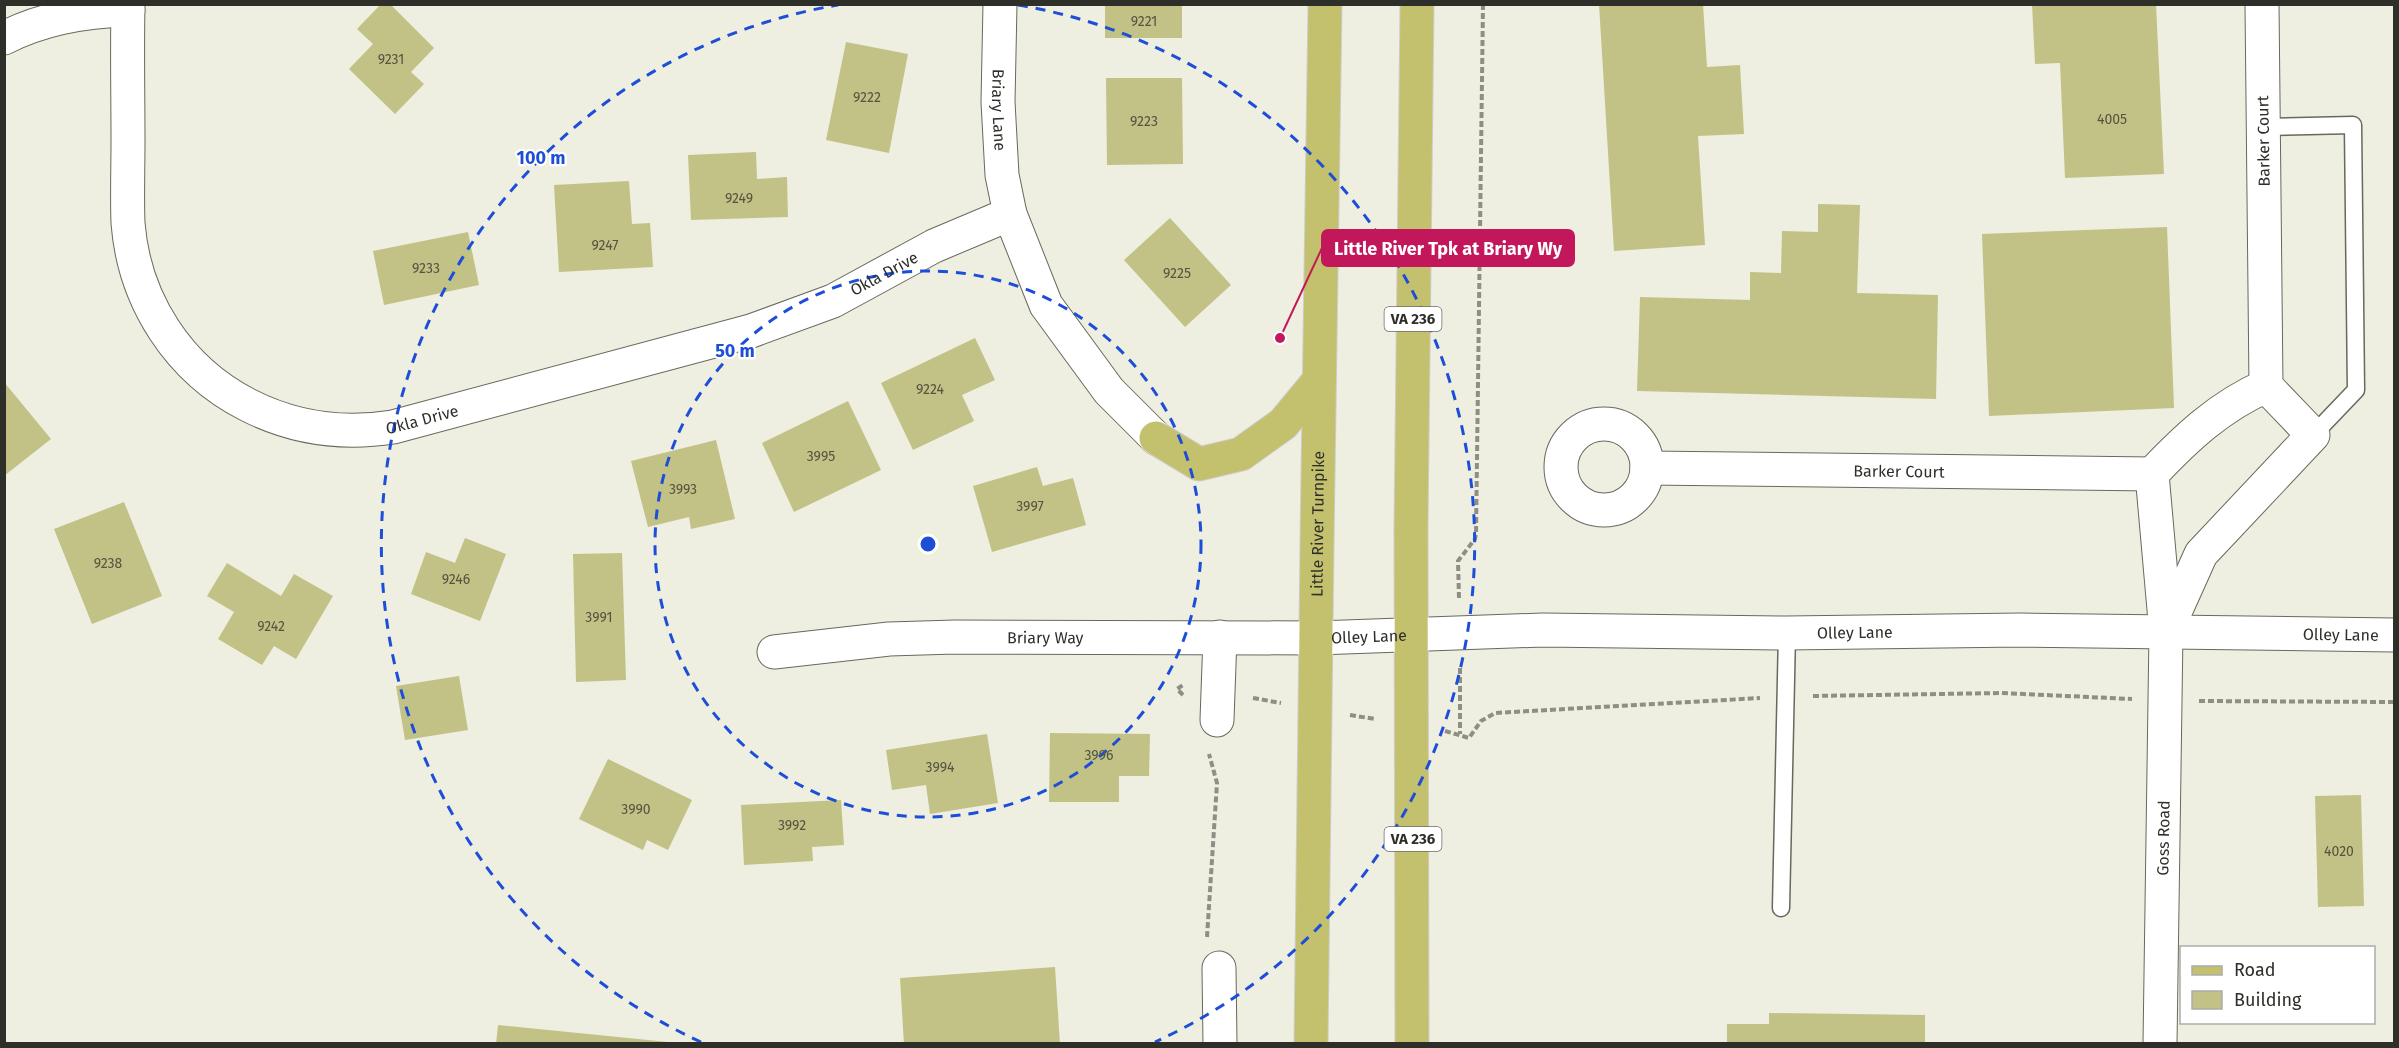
<svg xmlns="http://www.w3.org/2000/svg" width="2399" height="1048" viewBox="0 0 2399 1048" font-family="'Fira Sans',sans-serif">
<rect width="100%" height="100%" fill="#eeeee1"/>
<g fill="#c2c286">
<path d="M381 4H390L434 48 411 72 424 84 395 114 349 69 373 44 357 29Z"/>
<rect x="1105" y="4" width="77" height="34"/>
<path d="M1599 4H1703L1707 67 1740 65 1744 134 1698 136 1705 245 1614 251Z"/>
<path d="M2032 4H2156L2164 174 2065 178 2060 63 2035 64Z"/>
<path d="M846 42 908 54 889 153 826 140Z"/>
<path d="M1106 78H1182L1183 164 1107 165Z"/>
<path d="M756 152 757 179 787 177 788 217 691 220 688 155Z"/>
<path d="M629 181 632 224 650 223 653 267 559 272 554 185Z"/>
<path d="M1818 204 1860 205 1857 293 1938 295 1936 399 1637 391 1640 297 1750 300V272L1781 273 1782 231 1818 232Z"/>
<path d="M1170 218 1231 285 1185 327 1124 260Z"/>
<path d="M2167 227 2174 408 1989 416 1982 234Z"/>
<path d="M468 232 479 285 384 305 373 251Z"/>
<path d="M975 338 995 380 962 395 974 421 913 450 881 383Z"/>
<path d="M4 382 51 439 4 476Z"/>
<path d="M848 401 881 470 794 512 762 443Z"/>
<path d="M716 440 735 519 691 529 689 517 648 527 631 461Z"/>
<path d="M1037 467 1043 486 1073 478 1086 525 992 552 973 486Z"/>
<path d="M124 502 162 596 92 624 54 529Z"/>
<path d="M465 538 506 554 480 621 411 594 426 552 455 563Z"/>
<path d="M622 553 626 680 576 682 573 554Z"/>
<path d="M227 563 281 596 294 574 333 596 296 659 274 646 262 665 218 639 234 612 207 596Z"/>
<path d="M459 676 468 730 405 740 396 686Z"/>
<path d="M1050 733 1150 734 1149 776H1119V802H1049Z"/>
<path d="M987 734 998 803 930 814 926 785 892 790 886 750Z"/>
<path d="M608 759 692 800 668 850 647 840 643 850 579 819Z"/>
<path d="M2361 795 2364 906 2318 907 2315 796Z"/>
<path d="M841 800 844 845 812 847 813 861 744 865 741 805Z"/>
<path d="M1055 967 1060 1044H904L900 978Z"/>
<path d="M1769 1013 1925 1015V1044H1727V1024H1769Z"/>
<path d="M498 1025 668 1042V1044H496Z"/>
</g>
<g fill="none" stroke-linecap="round" stroke-linejoin="round">
<g stroke="#68685c" stroke-width="19">
<g id="service">
<path d="M2263 127 2353 125 2356 390 2313 435"/>
<path d="M1781 908 1787 633"/>
</g>
</g>
<g stroke="#68685c" stroke-width="35">
<g id="minor">
<path id="s1" d="M128 4C127 50 128 96 128 141 128 168 127 196 128 223 134 301 179 370 248 405 295 429 342 435 393 427L751 331 833 301 934 246 1010 214"/>
<path id="s2" d="M1000 4 998 102 1002 175 1010 214 1046 305 1109 391 1156 438"/>
<path d="M4 38C43 18 84 11 128 10"/>
<circle cx="1604" cy="467" r="43"/>
<path id="s3" d="M1647 468 2152 474C2186 438 2220 406 2266 386"/>
<path d="M2152 474 2166 632 2160 1044"/>
<path d="M2166 632 2201 554 2313 435 2266 386 2262 4"/>
<path id="s4" d="M774 652 889 639 955 637 1317 638"/>
<path d="M1217 720 1220 637"/>
<path d="M1219 968 1220 1044"/>
</g>
</g>
<g stroke="#68685c" stroke-width="35">
<g id="secondary">
<path id="s5" d="M1317 638 1542 630 1787 633 2021 630 2394 635"/>
</g>
</g>
<g stroke="#cdcdcc" stroke-width="35">
<g id="primary">
<path d="M1156 438 1199 464 1241 454 1283 424 1317 383"/>
<path id="s6" d="M1311 1044C1316 697 1318 351 1325 4"/>
<path d="M1412 1044 1411 528 1417 4"/>
</g>
</g>
<g stroke="#8e8e85" stroke-width="4" stroke-dasharray="6 3" stroke-linecap="butt">
<path d="M1459 598 1458 561 1475 539 1476 534 1483 4"/>
<path d="M1460 668V734"/>
<path d="M1183 695 1177 689 1183 685"/>
<path d="M1813 696 2001 693 2132 699"/>
<path d="M1253 698 1281 703"/>
<path d="M2199 701 2394 702"/>
<path d="M1350 715 1375 719"/>
<path d="M1445 731 1469 738 1481 721 1495 713 1760 698"/>
<path d="M1207 937 1217 783 1209 754"/>
</g>
<use href="#service" stroke="#fff" stroke-width="16"/>
<use href="#minor" stroke="#fff" stroke-width="33"/>
<use href="#secondary" stroke="#fff" stroke-width="33"/>
<use href="#primary" stroke="#c3c16d" stroke-width="33"/>
</g>
<g fill="none" stroke="#1d4ed8" stroke-width="3" stroke-dasharray="10 8">
<circle cx="928" cy="544" r="273"/>
<path d="M701 1042A547 547 0 0 1 838 5M1018 5A547 547 0 0 1 1155 1042"/>
</g>
<g text-anchor="middle" stroke-width="4.5" stroke-linejoin="round" paint-order="stroke">
<g font-size="14" fill="#545441">
<text x="1144" y="26">9221</text>
<text x="391" y="64">9231</text>
<text x="867" y="102">9222</text>
<text x="2112" y="124">4005</text>
<text x="1144" y="126">9223</text>
<text x="739" y="203">9249</text>
<text x="605" y="250">9247</text>
<text x="426" y="273">9233</text>
<text x="1177" y="278">9225</text>
<text x="930" y="394">9224</text>
<text x="821" y="461">3995</text>
<text x="683" y="494">3993</text>
<text x="1030" y="511">3997</text>
<text x="108" y="568">9238</text>
<text x="456" y="584">9246</text>
<text x="599" y="622">3991</text>
<text x="271" y="631">9242</text>
<text x="1099" y="760">3996</text>
<text x="940" y="772">3994</text>
<text x="636" y="814">3990</text>
<text x="792" y="830">3992</text>
<text x="2339" y="856">4020</text>
</g>
<g fill="#fff" stroke="#6d6d6a" stroke-width="1.5">
<rect x="1384.5" y="307" width="57" height="24" rx="4.5"/>
<rect x="1384.5" y="827" width="57" height="24" rx="4.5"/>
</g>
<g font-size="15" font-weight="bold" fill="#2f2f2a">
<text x="1413" y="324">VA 236</text>
<text x="1413" y="844">VA 236</text>
</g>
<g font-size="16" fill="#2f2f2a" stroke="#fff">
<text dy="6" stroke="none"><textPath href="#s2" startOffset="106">Briary Lane</textPath></text>
<text transform="translate(2263 141) rotate(-91)" y="6">Barker Court</text>
<text dy="6" stroke="none"><textPath href="#s1" startOffset="1112">Okla Drive</textPath></text>
<text dy="6" stroke="none"><textPath href="#s1" startOffset="626">Okla Drive</textPath></text>
<text dy="6" stroke="none"><textPath href="#s3" startOffset="252">Barker Court</textPath></text>
<text dy="6" stroke="none"><textPath href="#s6" startOffset="520">Little River Turnpike</textPath></text>
<text dy="6" stroke="none"><textPath href="#s5" startOffset="538">Olley Lane</textPath></text>
<text dy="6" stroke="none"><textPath href="#s5" startOffset="1024">Olley Lane</textPath></text>
<text dy="6" stroke="none"><textPath href="#s5" startOffset="52">Olley Lane</textPath></text>
<text dy="6" stroke="none"><textPath href="#s4" startOffset="272">Briary Way</textPath></text>
<text transform="translate(2163 838) rotate(-89)" y="6">Goss Road</text>
</g>
</g>
<circle cx="928" cy="544" r="9" fill="#1d4ed8" stroke="#fff" stroke-width="3"/>
<g font-size="18" text-anchor="middle" font-weight="bold" fill="#1d4ed8" stroke="#fff" stroke-width="4.5" stroke-linejoin="round" paint-order="stroke">
<text x="541" y="164">100 m</text>
<text x="735" y="357">50 m</text>
</g>
<path fill="none" stroke="#c2185b" stroke-width="2" d="M1280 338L1322 248"/>
<circle fill="#c2185b" stroke="#fff" stroke-width="2" cx="1280" cy="338" r="6"/>
<rect fill="#c2185b" stroke="#c2185b" stroke-width="2" x="1322" y="230" width="252" height="36" rx="6"/>
<g font-size="18" text-anchor="middle" font-weight="bold" fill="#fff">
<text x="1448" y="255">Little River Tpk at Briary Wy</text>
</g>
<rect width="2399" height="1048" fill="none" stroke="#2f2f2a" stroke-width="12"/>
<rect x="2180" y="946" width="195" height="78" fill="#ffffff" stroke="#acacaa" stroke-width="1.5"/>
<rect x="2192" y="966" width="30" height="9" fill="#c3c16d" stroke="#acacaa" stroke-width="1.5"/>
<text x="2234" y="976" font-size="18" fill="#2f2f2a">Road</text>
<rect x="2192" y="991" width="30" height="18" fill="#c2c286" stroke="#acacaa" stroke-width="1.5"/>
<text x="2234" y="1006" font-size="18" fill="#2f2f2a">Building</text>
</svg>
